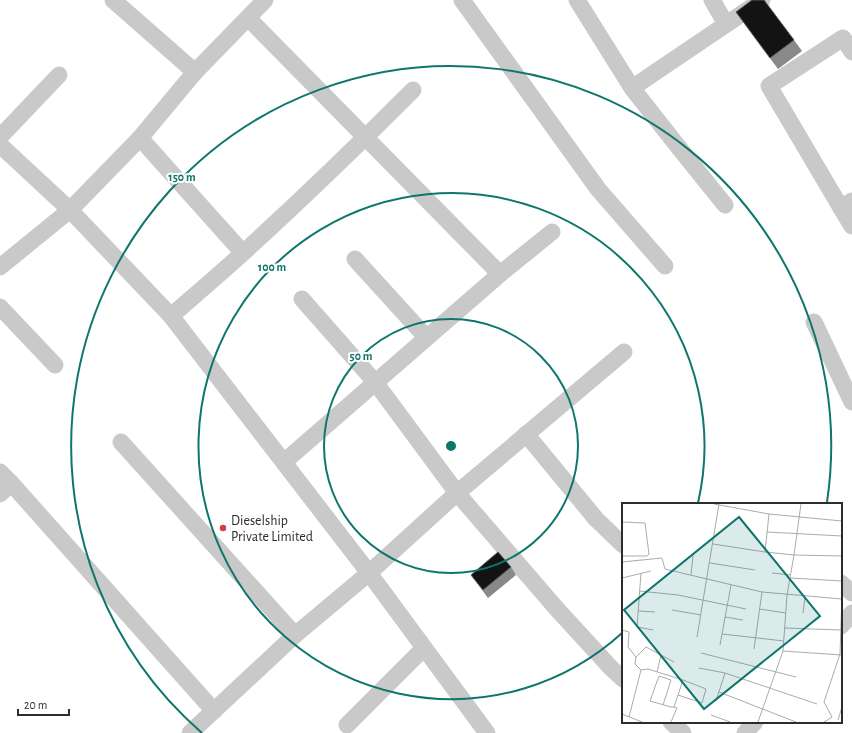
<svg xmlns="http://www.w3.org/2000/svg" width="852" height="733" viewBox="0 0 852 733" font-family="'Alegreya Sans',sans-serif">
<rect width="100%" height="100%" fill="#fff"/>
<g fill="none" stroke-linecap="round" stroke-linejoin="round">
<g stroke="#c9c9c9" stroke-width="17">
<path d="M113 0 195 72"/>
<path d="M462 0 598 189 665 266"/>
<path d="M577 0 632 88 676 144 725 205"/>
<path d="M712 0 726 24"/>
<path d="M248 18 500 274"/>
<path d="M852 52 843 38 769 86 841 208 852 201"/>
<path d="M632 88 762 0"/>
<path d="M0 137 59 75"/>
<path d="M140 138 243 253"/>
<path d="M0 145 70 210 171 316 369 573 487 733"/>
<path d="M841 208 852 226"/>
<path d="M355 259 426 337"/>
<path d="M0 267 70 210 140 138 195 72 265 0"/>
<path d="M302 299 375 382 457 493 556 608 611 668 623 679"/>
<path d="M0 307 55 365"/>
<path d="M171 316C195 295 220 274 244 252 302 199 358 145 413 90"/>
<path d="M814 322 852 402"/>
<path d="M526 434 596 519 623 545"/>
<path d="M121 442 295 635"/>
<path d="M284 462 500 274 552 232"/>
<path d="M0 472 11 483 0 494"/>
<path d="M11 483 214 711"/>
<path d="M841 583 852 593"/>
<path d="M841 626 852 613"/>
<path d="M671 722 683 733"/>
<path d="M347 725 424 648"/>
<path d="M190 733 295 635 369 573 457 493 624 352"/>
<path d="M745 733 755 722"/>
</g>
</g>
<g fill="#898989">
<path d="M736 12 794 40 802 51 778 69Z"/>
<path d="M511 567 516 575 488 598 471 575Z"/>
</g>
<g fill="#131313" stroke="#5a5a5a">
<path d="M752 0H764L794 40 770 58 736 12Z"/>
<path d="M498 552 511 567 483 590 471 575Z"/>
</g>
<g fill="none" stroke="#0f766e" stroke-width="2">
<circle cx="451" cy="446" r="127"/>
<path d="M622 633A253 253 0 1 1 698 503"/>
<path d="M202 733A380 380 0 1 1 827 502"/>
</g>
<circle fill="#d53d3f" stroke="#fff" stroke-width="1.5" cx="223" cy="528" r="4"/>
<g text-anchor="middle" stroke-width="4" stroke-linejoin="round" paint-order="stroke">
<g font-size="14" fill="#2c2c2c" stroke="#fff" text-anchor="start">
<text x="231" y="525">Dieselship<tspan x="231" dy="16">Private Limited</tspan></text>
</g>
</g>
<g transform="translate(622 503)">
<rect width="220" height="220" fill="#fff"/>
<path fill="none" stroke="#ababab" stroke-width="1" d="M92 1 147 11 220 18M179 1 172 52 220 53M0 19 23 20 27 51 25 53H0M145 29 220 33M91 41 143 49M0 59 40 55 43 66 140 89 220 96M88 60 133 67M19 70 15 124 31 127M150 70 169 72M69 72 71 53M0 75 29 68M169 75 220 78M17 88 56 92 124 106M137 106 164 110M50 107 79 112M16 108 33 109M181 110 183 94M103 114 121 117M163 125 219 127M0 127 7 129 6 144 14 154 13 161 19 167 7 214M100 131 162 138M75 134 97 1M98 142 109 82M132 146 140 89M161 148 220 152M79 150 174 174M14 154 24 144 52 159M77 165 103 170 195 201M19 167 26 166 61 177M35 169 39 152M97 189 174 219M94 198 103 170M41 202 49 177 37 173 28 198 49 204H52M0 211 20 219M89 212 108 219M216 217 220 204M49 219 55 205 52 204 61 177 84 186 80 200 56 192M136 219 161 148 165 92 172 52 143 49 147 11M202 219 210 214 202 199 218 151 220 93"/>
<path fill="#0f766e" fill-opacity="0.15" stroke="#0f766e" stroke-width="2" d="M117 14 198 113 82 206 2 107Z"/>
<rect width="220" height="220" fill="none" stroke="#2c2c2c" stroke-width="2"/>
</g>
<circle cx="451" cy="446" r="6" fill="#0f766e" stroke="#fff" stroke-width="2"/>
<g font-size="12" text-anchor="middle" font-weight="bold" fill="#0f766e" stroke="#fff" stroke-width="4" stroke-linejoin="round" paint-order="stroke">
<text x="182" y="181">150 m</text>
<text x="272" y="271">100 m</text>
<text x="361" y="360">50 m</text>
</g>
<path d="M18 709v6h51v-6" fill="none" stroke="#2c2c2c" stroke-width="2"/>
<text x="24" y="709" font-size="12" fill="#2c2c2c" stroke="#ffffff" stroke-width="3" paint-order="stroke">20 m</text>
</svg>
